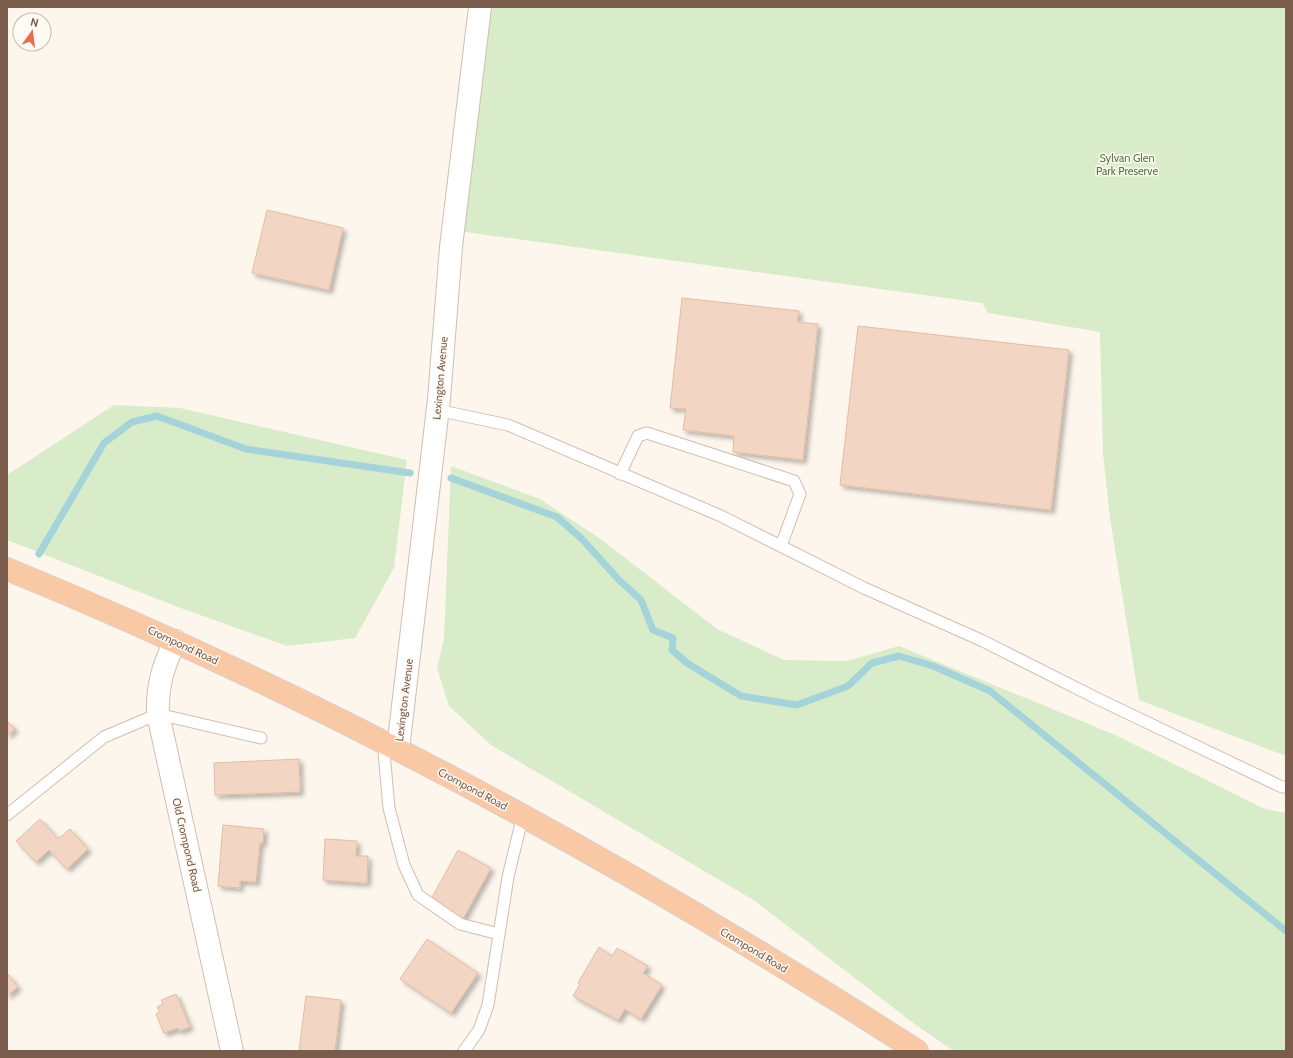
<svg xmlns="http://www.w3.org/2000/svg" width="1293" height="1058" viewBox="0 0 1293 1058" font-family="Cabin,sans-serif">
<defs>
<filter id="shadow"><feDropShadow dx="3.5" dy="3.5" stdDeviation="2" flood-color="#0004"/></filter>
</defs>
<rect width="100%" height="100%" fill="#fdf6ec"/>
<g fill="#d8ecc9">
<path d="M482 7H1286V756L1139 700 1110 518 1103 454 1100 332 988 313 982 303 458 231Z"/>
<path d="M114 405 180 408 407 460 394 568 355 638 287 646 178 607 7 540V475Z"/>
<path d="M451 466 540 499 602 540 717 629 784 660 847 661 899 646 1113 734 1265 809 1286 813V1051H954L917 1026 755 901 491 745 449 706 437 668 444 639Z"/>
</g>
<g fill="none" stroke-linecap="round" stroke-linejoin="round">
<g stroke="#a5d3da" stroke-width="7">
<path d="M451 478 557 517 582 539 619 580 641 600 653 630 673 638 672 650 687 663 741 696 797 705 848 686 872 663 899 656 933 666 990 691 1286 931"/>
<path d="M39 554 104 443 132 422 157 416 246 449 410 473"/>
</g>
</g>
<g fill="#f3d5c3" stroke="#e6bba3" filter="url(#shadow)">
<path d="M267 210 343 228 329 290 252 273Z"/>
<path d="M682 298 799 311 797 322 818 324 803 460 733 452 734 436 683 430 686 409 670 408Z"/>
<path d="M858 326 1069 350 1051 510 840 485Z"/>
<path d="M7 721 15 729 7 736Z"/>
<path d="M299 759 300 792 215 795 214 763Z"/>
<path d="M40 819 58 839 70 829 88 849 67 869 49 850 36 862 16 841Z"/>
<path d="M223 825 264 829 263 843H260L256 882 240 881V888L218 886Z"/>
<path d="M325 839 357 841 356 856H368L367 883 323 880Z"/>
<path d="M458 850 491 868 463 919 430 901Z"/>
<path d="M427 939 478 973 451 1013 400 979Z"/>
<path d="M599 947 612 956 617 948 648 966 643 973 662 985 641 1019 625 1009 618 1020 573 996 580 984 578 983Z"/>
<path d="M7 973 18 987 7 996Z"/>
<path d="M176 994 190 1027 179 1031V1028L164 1033 156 1014 160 1012 157 1007 163 1004 161 1000Z"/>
<path d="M306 996 341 1000 335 1051H299Z"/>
</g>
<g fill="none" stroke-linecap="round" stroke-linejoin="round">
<g stroke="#d1beb0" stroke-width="13">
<g id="service">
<path d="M437 410 508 425 721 516 864 588 983 641 1098 699 1282 787H1286"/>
<path d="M620 474 638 436 647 433 794 481 800 494 781 546"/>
<path d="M383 742 389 808 404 865 418 895 460 924 499 934"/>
<path d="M7 815 104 737 158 714 261 738"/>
<path d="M464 1051 479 1030 488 1005 508 877 523 815"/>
</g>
</g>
<g stroke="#d1beb0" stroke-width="24">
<g id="tertiary">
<path d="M175 641C163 667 157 685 158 714L232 1051"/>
<path d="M398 749 439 399 451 247 480 7"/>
</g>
</g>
<g stroke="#dad1cd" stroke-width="24">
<path id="trunk" d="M7 569C325 699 629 865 917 1051"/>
</g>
<use href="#service" stroke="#fff" stroke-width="11"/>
<use href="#tertiary" stroke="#fff" stroke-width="22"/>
<use href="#trunk" stroke="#f9c8a4" stroke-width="22"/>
</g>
<g text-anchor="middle" stroke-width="3" stroke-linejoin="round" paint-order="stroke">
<g font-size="11" fill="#537a41" stroke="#fffaf3">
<text x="1127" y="162">Sylvan Glen<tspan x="1127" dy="13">Park Preserve</tspan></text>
</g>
<g font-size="11" fill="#7a5c4d" stroke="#fffaf3">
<text transform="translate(440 378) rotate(-85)" y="4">Lexington Avenue</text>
<text transform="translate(183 645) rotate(25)" y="4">Crompond Road</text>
<text transform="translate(404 700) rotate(-83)" y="4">Lexington Avenue</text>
<text transform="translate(473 789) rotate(28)" y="4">Crompond Road</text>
<text transform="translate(187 845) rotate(77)" y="4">Old Crompond Road</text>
<text transform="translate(754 950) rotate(31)" y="4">Crompond Road</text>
</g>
</g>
<rect width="1293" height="1058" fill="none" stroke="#7a5c4d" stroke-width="16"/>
<g transform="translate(32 32) rotate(14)"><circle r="19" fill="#fffaf3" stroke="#cabbb1"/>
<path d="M0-3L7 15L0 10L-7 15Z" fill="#e76f51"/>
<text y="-6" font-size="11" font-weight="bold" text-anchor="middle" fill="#7a5c4d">N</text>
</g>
</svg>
